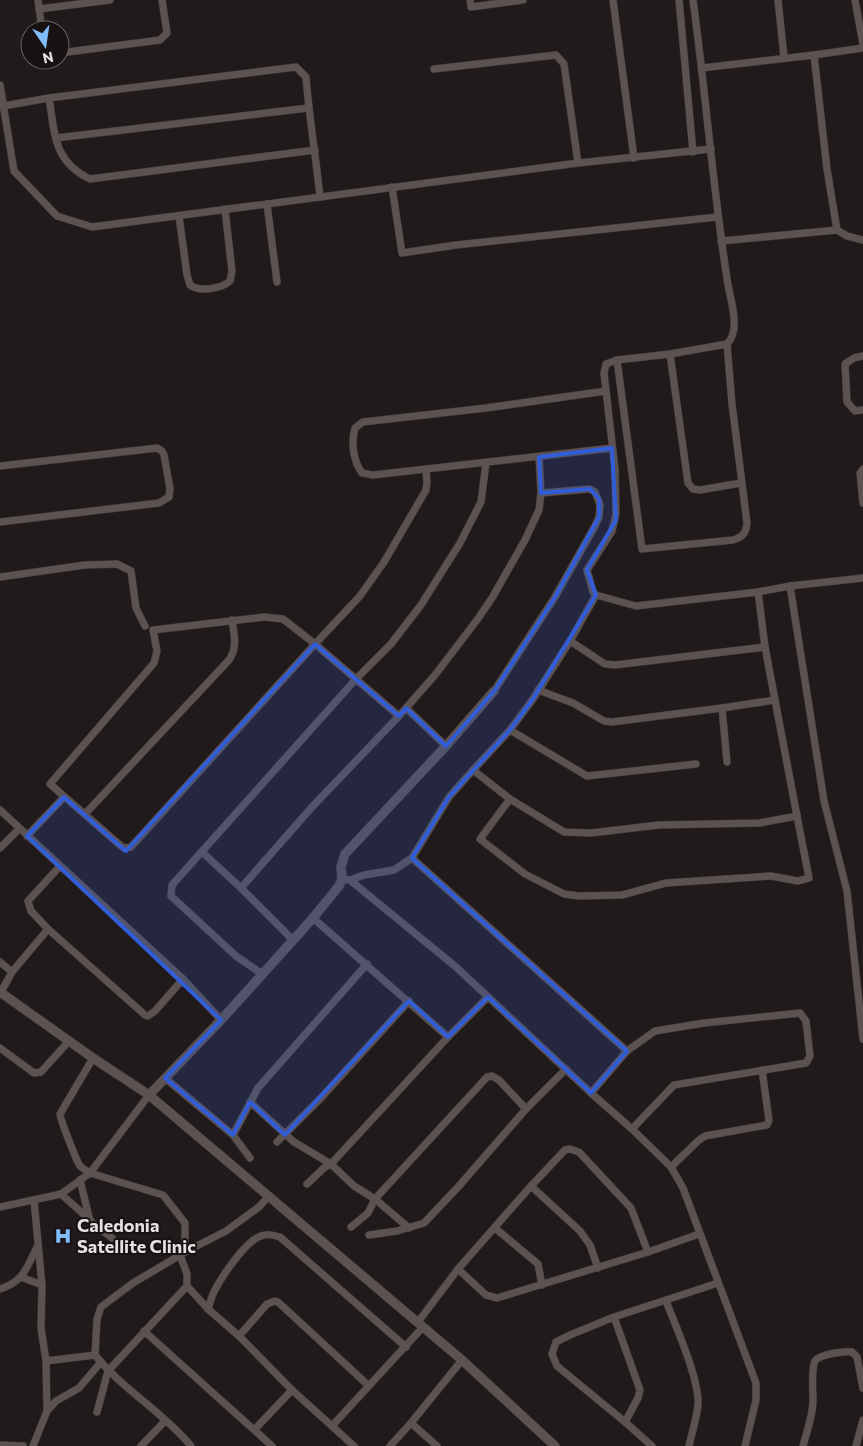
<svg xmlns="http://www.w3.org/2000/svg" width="863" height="1446" viewBox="0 0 863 1446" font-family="Commissioner,sans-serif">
<rect width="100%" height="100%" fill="#211a1a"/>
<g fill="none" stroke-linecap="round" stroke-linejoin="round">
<g stroke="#3b3535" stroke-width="8">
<g id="minor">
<path d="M38 0 42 30"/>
<path d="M470 0 471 7 523 0"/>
<path d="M613 0 634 158"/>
<path d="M679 0 693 152"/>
<path d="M693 0C706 95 713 191 728 285 731 302 741 330 727 344L670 354 617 360 606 364 604 373 615 469 616 514 612 531 587 570 593 592 596 595 636 606 758 592 790 586 863 578"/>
<path d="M778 0 784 57"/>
<path d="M855 0 863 44"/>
<path d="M39 9 110 0"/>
<path d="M60 53 160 40 167 33 162 0"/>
<path d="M814 55 863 48"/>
<path d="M702 68 814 55 827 169 837 230"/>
<path d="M434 69 556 55 564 64 578 163"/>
<path d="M0 85 14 171 57 216 92 227 578 163 711 149"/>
<path d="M3 106 49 98"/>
<path d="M56 138 308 108"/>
<path d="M315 150 90 179C53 161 55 134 49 98L296 67 306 77C309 117 316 157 320 197"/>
<path d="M392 187 402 253 456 245 717 217"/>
<path d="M267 204 277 282"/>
<path d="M179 216 187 275 190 285C199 292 221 289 230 281L232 271 225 209"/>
<path d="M721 241 837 230 847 236 863 240"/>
<path d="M670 354 688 483 693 489 700 490 741 483"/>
<path d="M863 356 854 358 845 364 847 402 855 411 863 410"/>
<path d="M617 360 642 549 733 540C743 537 746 533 747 523L732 404 727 344"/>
<path d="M606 391 486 408 363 422 355 428C351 442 353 461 362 473L373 475 612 448"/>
<path d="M0 466 157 448 162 451 164 455 170 489 169 497 159 503 0 522"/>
<path d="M863 469 860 473 863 503"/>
<path d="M426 470 427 483 426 490 384 562 360 596 315 644 131 847 124 848 121 846 50 784 154 663 157 651 153 630 264 617 283 619 315 644 399 716 406 708 446 746"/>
<path d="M0 577 85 565 117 564 131 571 136 608 145 626"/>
<path d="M790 586 824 801 847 891 863 1039"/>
<path d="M570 641 605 664 615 665 765 647 758 592"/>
<path d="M538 690 573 703 604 721 612 722 722 708 775 700 765 647"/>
<path d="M494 691 555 597 595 526 599 517 600 505 595 492 590 489 541 493"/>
<path d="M406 708 435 675 477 620 492 598 525 540 539 510 541 493 539 457"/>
<path d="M722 708 727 762"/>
<path d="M510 730 587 776 696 764"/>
<path d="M473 770 510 799 564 832 591 833 659 825 759 823 797 816 775 700"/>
<path d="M510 799 480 839 525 874 564 894 579 896 622 895 666 883 771 876 798 881 809 878 797 816"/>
<path d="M0 810 183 979 221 1020"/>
<path d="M85 814 229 660C238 647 234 635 232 620"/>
<path d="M27 836 64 797"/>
<path d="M0 848 19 829"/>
<path d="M202 852 241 888 292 939"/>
<path d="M412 858 627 1051"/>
<path d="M60 866 28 901 31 911 48 929 145 1015 148 1016 155 1011 183 979"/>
<path d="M342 879 350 880 456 967 591 1093 632 1129 671 1167 683 1188 756 1383V1400L745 1446"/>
<path d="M350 880 364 875 394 870 412 858 449 797 473 770 510 730 533 699 570 641 596 595"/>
<path d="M241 888 312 807 399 716"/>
<path d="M313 918 448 1037"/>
<path d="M0 962 12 972"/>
<path d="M262 974 236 956 171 896 172 885 356 679 391 644 421 605 460 543 481 502 486 463"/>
<path d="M1 992 12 972 48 929"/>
<path d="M0 1048 34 1073 41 1072 69 1041"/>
<path d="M93 1058 60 1114C60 1119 77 1162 80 1166 83 1169 87 1171 90 1173L163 1195 185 1223V1245L187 1251"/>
<path d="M165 1078 233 1135 250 1158"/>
<path d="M591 1093 627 1051 655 1031 704 1023 800 1013 806 1021 810 1056 806 1063 674 1085 632 1129"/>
<path d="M250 1102 294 1142 331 1164 354 1186 375 1199 409 1228"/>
<path d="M233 1135 258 1088 367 964"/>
<path d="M277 1142 321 1098 409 1001"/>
<path d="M671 1167 699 1140 705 1136 767 1125 769 1120 762 1070"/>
<path d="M80 1180 90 1221 112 1238"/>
<path d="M307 1184 325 1167 331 1164 448 1037 488 997"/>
<path d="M531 1186 580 1231 590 1245 598 1268"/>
<path d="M61 1194 90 1220"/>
<path d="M0 1207 61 1194 90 1173 149 1095"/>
<path d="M351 1227 368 1213 375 1199 487 1077 492 1076 499 1080 526 1109"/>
<path d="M495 1228 538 1264 542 1285"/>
<path d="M369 1235 397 1231 424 1223 459 1186 526 1109 566 1069"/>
<path d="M458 1269 486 1295 497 1298 648 1252 699 1234"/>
<path d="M21 1277 42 1285"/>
<path d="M187 1286 208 1309 239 1336 292 1390 354 1446"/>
<path d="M0 1289C25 1281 27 1266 38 1245"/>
<path d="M666 1301C676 1327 699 1378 698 1404 697 1418 692 1432 689 1446"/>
<path d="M208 1309C210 1304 211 1298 213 1294 220 1279 245 1241 261 1236 267 1233 274 1235 280 1237L406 1347"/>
<path d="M614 1317 640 1390 638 1398 625 1422 557 1366 552 1354 556 1342 570 1335 614 1317 718 1283"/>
<path d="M418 1322 458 1269 531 1186 565 1150 570 1149 579 1152 631 1208 648 1252"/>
<path d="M144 1331 272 1446"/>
<path d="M239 1336 267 1304 275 1301 278 1302 369 1386"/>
<path d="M46 1361 95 1355"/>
<path d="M47 1411 56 1401 79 1388 101 1362"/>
<path d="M97 1412 108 1371 187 1286V1274L180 1255"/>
<path d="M625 1422 652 1446"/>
<path d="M411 1423 437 1446"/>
<path d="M332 1426 423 1327"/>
<path d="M255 1429 292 1390"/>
<path d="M0 1445 23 1446"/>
<path d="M33 1446 47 1411 46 1361 41 1328 42 1285 34 1200"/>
<path d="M141 1446 165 1421"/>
<path d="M191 1446C163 1412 122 1389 95 1355L97 1319 101 1307 133 1283 187 1251 226 1231 259 1207 268 1197"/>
<path d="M390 1446 411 1423 462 1360"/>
<path d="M803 1446C807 1431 813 1415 813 1400 813 1391 811 1368 815 1361 820 1354 844 1351 852 1352L857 1357 863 1388"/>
<path d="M856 1446 863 1420"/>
</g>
</g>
<g stroke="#3b3535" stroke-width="10">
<g id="tertiary">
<path d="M0 992 93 1058 149 1095 462 1360 555 1446"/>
<path d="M149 1095 221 1020 313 918 339 886 342 879 341 867 345 854 446 746 494 691"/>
</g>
</g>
<use href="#minor" stroke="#5b5251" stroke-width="7"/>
<use href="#tertiary" stroke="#5b5251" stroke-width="9"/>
</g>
<path fill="#315dd9" fill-opacity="0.2" stroke="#315dd9" stroke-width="4" stroke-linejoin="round" d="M612 448 616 520 587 570 596 595 533 699 510 730 449 797 412 858 627 1051 591 1093 488 997 448 1037 409 1001 285 1135 250 1102 233 1135 165 1078 221 1020 27 836 64 797 126 851 315 644 399 716 406 708 446 746 494 691 555 597 599 517V499L590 489 541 493 539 457Z"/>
<defs>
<g id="hospital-bare" transform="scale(1.35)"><path d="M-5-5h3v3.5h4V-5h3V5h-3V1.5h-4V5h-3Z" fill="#80bdfa" stroke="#181111" stroke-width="2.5" paint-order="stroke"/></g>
</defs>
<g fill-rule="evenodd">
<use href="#hospital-bare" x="63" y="1236"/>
</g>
<g text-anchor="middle" stroke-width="4" stroke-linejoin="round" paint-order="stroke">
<g font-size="18" font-weight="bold" fill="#e6e1e1" stroke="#181111" text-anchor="start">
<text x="77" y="1232">Caledonia<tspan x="77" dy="21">Satellite Clinic</tspan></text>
</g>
</g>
<g transform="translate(45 45) rotate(167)"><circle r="24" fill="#181111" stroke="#6a6464"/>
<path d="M0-4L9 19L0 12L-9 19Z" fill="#80bdfa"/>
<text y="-8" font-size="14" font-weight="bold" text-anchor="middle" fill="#e6e1e1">N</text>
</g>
</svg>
